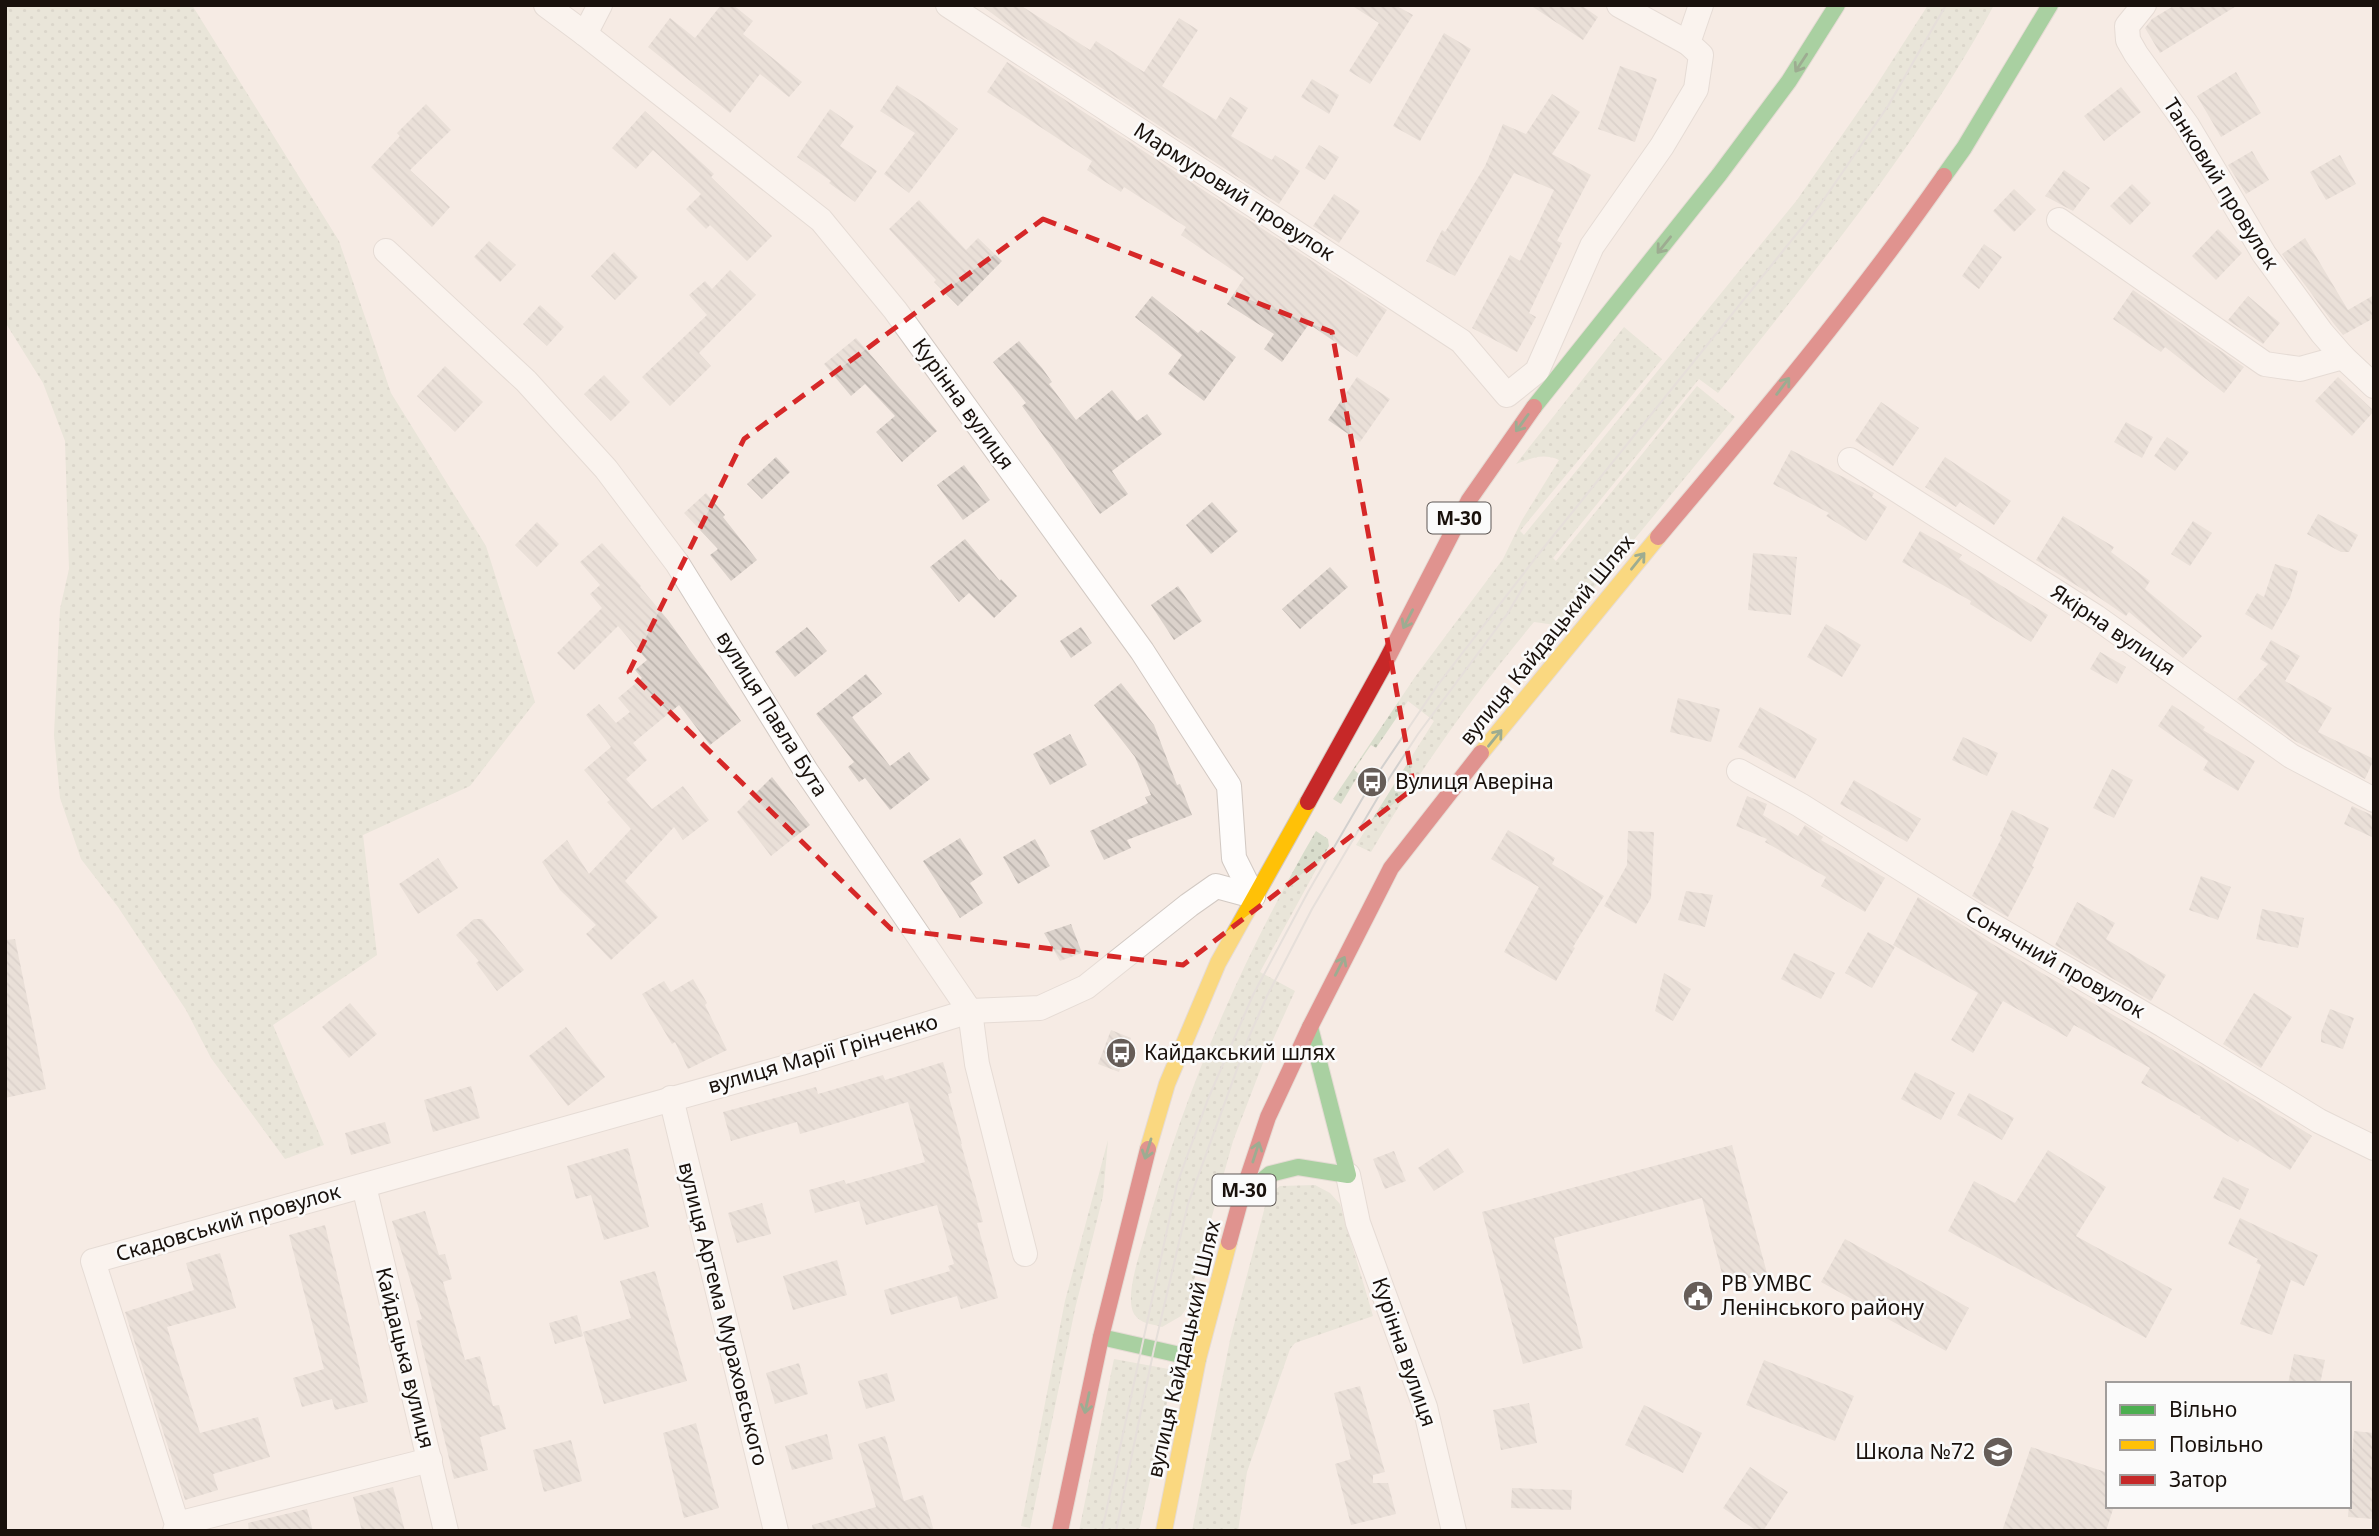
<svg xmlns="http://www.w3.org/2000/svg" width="2379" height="1536" viewBox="0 0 2379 1536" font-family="'Noto Sans',sans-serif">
<defs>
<pattern id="grass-dots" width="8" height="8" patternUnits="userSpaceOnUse" patternTransform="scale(1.75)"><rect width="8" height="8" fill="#d9ddcc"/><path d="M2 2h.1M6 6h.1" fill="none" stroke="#babdae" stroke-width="1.8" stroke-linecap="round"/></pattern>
<pattern id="building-back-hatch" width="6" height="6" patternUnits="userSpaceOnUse" patternTransform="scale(1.75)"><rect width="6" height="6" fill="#dbd2cb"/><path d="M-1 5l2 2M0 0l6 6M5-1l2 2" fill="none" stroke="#bbb3ad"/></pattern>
</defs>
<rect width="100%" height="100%" fill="#f6ebe4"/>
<g fill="url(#grass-dots)">
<path d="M5 5H192L339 241 391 393 486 546 535 702 470 786 363 835 377 955 273 1025 324 1145 285 1159 211 1058 186 1010 118 907 81 859 60 798 54 735 60 609 69 569 65 441 43 383 5 322Z"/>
<path d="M1928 5H1994C1918 146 1817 268 1718 393L1699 379 1553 558 1556 561 1697 386 1735 417 1563 626 1534 622C1473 695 1419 771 1371 852L1356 845 1434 721 1408 701 1376 748 1371 745 1354 770 1359 774 1341 804 1333 799 1415 677 1503 559 1522 520 1559 460C1543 453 1532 458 1516 464L1624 327 1662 359 1520 531 1524 535 1797 200 1874 89Z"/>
<path d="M1316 831 1328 839 1329 846 1260 972 1295 991 1266 1055 1233 1141 1186 1309 1181 1316 1162 1327C1153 1324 1140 1324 1134 1314 1124 1295 1141 1252 1146 1231 1185 1090 1242 958 1316 831Z"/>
<path d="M1108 1140 1103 1196 1075 1309 1030 1528 1021 1526 1065 1301Z"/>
<path d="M1315 1185 1330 1193 1340 1204 1373 1316 1295 1343 1290 1349 1247 1472 1238 1531H1192L1230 1340 1268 1195 1280 1186Z"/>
<path d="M1114 1359 1174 1370 1139 1531H1079Z"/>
</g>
<g fill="url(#building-back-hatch)">
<path d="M721 5H733L753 21 743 34 802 82 789 97 760 74 730 113 648 47 670 18 695 38Z"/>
<path d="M981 5H1020L1090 50 1096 41 1144 72 1179 18 1198 30 1162 86 1216 120 1230 97 1248 108 1231 136 1272 160 1275 155 1300 171 1279 204 1022 36Z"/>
<path d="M1351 5H1395L1413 15 1370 84 1349 71 1379 23Z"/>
<path d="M1530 5H1581L1598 17 1583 40Z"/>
<path d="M2175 5H2238L2160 53 2145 28 2152 19Z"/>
<path d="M1444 33 1471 49 1420 141 1393 126Z"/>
<path d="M1007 62 1387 310 1357 357 1309 324 1282 362 1264 349 1274 334 1227 304 1244 278 1181 235 1186 227 1124 187 1121 192 1087 170 1092 161 987 92Z"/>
<path d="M1620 66 1657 79 1635 142 1598 129Z"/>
<path d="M2236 72 2261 113 2221 137 2197 96Z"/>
<path d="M1312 79 1339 95 1329 114 1301 97Z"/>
<path d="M897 85 930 107 958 129 909 193 884 174 915 133 880 111Z"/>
<path d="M2121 87 2141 112 2104 141 2084 116Z"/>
<path d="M1552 94 1580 112 1552 154 1591 175 1557 241 1562 243 1529 313 1536 317 1517 352 1472 328 1510 255 1520 261 1554 190 1514 173 1455 276 1426 261 1442 230 1445 232 1485 166 1503 124 1526 134Z"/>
<path d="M426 104 451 130 410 170 450 207 432 227 371 167 400 136 397 133Z"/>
<path d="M830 109 854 126 840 146 877 171 855 202 829 183 831 181 797 157Z"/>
<path d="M645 111 714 174 711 177 772 236 747 261 710 225 706 229 686 209 701 194 653 150 636 169 612 148Z"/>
<path d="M1319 145 1339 157 1325 180 1305 168Z"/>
<path d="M2252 151 2269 180 2246 194 2228 165Z"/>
<path d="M2340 155 2356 184 2326 200 2310 172Z"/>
<path d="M2064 170 2090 188 2073 211 2045 196Z"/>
<path d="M2132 184 2151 203 2130 225 2110 206Z"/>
<path d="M2014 189 2036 210 2014 232 1993 211Z"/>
<path d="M1334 194 1360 211 1339 243 1313 226Z"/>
<path d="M919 200 966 250 978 238 1002 261 958 306 934 282 936 280 889 229Z"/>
<path d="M2218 229 2242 253 2216 280 2192 256Z"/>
<path d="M2305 238 2348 310 2374 295V318L2343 335 2334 324 2282 254Z"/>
<path d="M489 241 516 265 500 282 474 257Z"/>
<path d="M1984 244 2002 257 1979 289 1962 276Z"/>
<path d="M614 252 638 277 615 300 591 276Z"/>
<path d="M730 270 756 295 699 353 711 366 670 406 642 377 707 315 689 295 705 281 712 289Z"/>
<path d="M2133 290 2244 367 2224 393 2165 347 2161 352 2113 319Z"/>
<path d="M1152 296 1198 333 1201 330 1236 357 1204 401 1168 374 1182 355 1135 317Z"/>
<path d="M2248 296 2280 323 2263 344 2228 320Z"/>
<path d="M540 305 564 327 547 346 523 324Z"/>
<path d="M856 338 937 431 902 462 876 432 895 416 865 384 851 396 824 364Z"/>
<path d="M1019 341 1042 368 1052 382 1049 384 1076 420 1112 390 1137 421 1147 414 1162 434 1112 471 1128 494 1100 514 1022 406 1026 403 993 362Z"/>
<path d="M445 366 483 402 455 432 417 396Z"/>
<path d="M604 375 630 402 611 421 584 394Z"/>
<path d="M1357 377 1390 399 1360 442 1328 420Z"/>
<path d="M2338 377 2374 411 2352 436 2315 401Z"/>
<path d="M1881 402 1919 428 1893 466 1855 441Z"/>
<path d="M2126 422 2153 437 2142 458 2114 442Z"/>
<path d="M2167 437 2189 452 2175 471 2154 456Z"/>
<path d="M1791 450 1874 493 1872 497 1887 507 1866 541 1826 516 1829 513 1773 484Z"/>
<path d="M776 457 790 472 762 499 747 484Z"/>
<path d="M1945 457 2011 501 1994 525 1960 502 1956 507 1925 487Z"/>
<path d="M964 465 990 500 963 520 937 485Z"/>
<path d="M706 493 725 515 723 517 757 560 731 581 710 555 718 549 684 513Z"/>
<path d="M1212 502 1238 531 1211 554 1186 525Z"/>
<path d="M2318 514 2358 535 2349 552H2341L2307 534Z"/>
<path d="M2063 516 2114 547 2111 552 2150 581 2145 589 2202 636 2183 658 2129 612 2126 616 2088 590 2087 592 2036 560Z"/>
<path d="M2193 521 2212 533 2190 566 2171 554Z"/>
<path d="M537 522 559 544 537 567 515 545Z"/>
<path d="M1920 531 1962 555 1959 559 2048 615 2031 642 1970 604 1971 601 1902 562Z"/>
<path d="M965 539 1000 581 1001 579 1017 596 994 618 969 593 959 602 930 567Z"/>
<path d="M602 543 641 586 640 587 668 620 741 721 710 745 679 705 633 743 647 760 626 779 652 809 683 786 709 820 683 840 674 827 625 881 658 917 611 960 586 934 596 925 560 890 542 862 567 840 589 874 631 829 607 802 610 800 584 770 611 747 586 715 599 704 616 723 630 712 618 698 642 678 635 670 647 660 618 626 574 670 557 653 602 608 590 594 600 585 580 562Z"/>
<path d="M1753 553 1797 557 1791 615 1748 610Z"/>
<path d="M2275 564 2298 571 2290 598 2272 630 2245 614 2257 593 2264 597Z"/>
<path d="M1330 567 1348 587 1300 629 1282 609Z"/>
<path d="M1178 586 1202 621 1174 640 1151 605Z"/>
<path d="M1826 624 1861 645 1842 677 1807 657Z"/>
<path d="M807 627 827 651 795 677 775 652Z"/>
<path d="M1081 627 1092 643 1071 658 1060 641Z"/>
<path d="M2271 640 2300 656 2285 681 2332 708 2318 732 2374 759 2365 779 2295 741 2237 699 2268 664 2260 659Z"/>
<path d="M2100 652 2126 667 2117 684 2090 669Z"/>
<path d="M866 674 882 694 852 717 890 766 909 752 930 779 890 810 865 778 859 782 848 767 854 762 816 714Z"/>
<path d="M1121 683 1154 725 1177 785 1180 784 1192 815 1127 840 1131 848 1104 860 1090 831 1148 803 1145 797 1151 795 1135 757 1094 705Z"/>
<path d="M1678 698 1720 709 1711 742 1670 732Z"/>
<path d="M2172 705 2205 727 2203 730 2255 761 2238 791 2203 770 2208 761 2158 726Z"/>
<path d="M1760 707 1817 739 1795 779 1738 747Z"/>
<path d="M1070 734 1087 765 1050 785 1033 754Z"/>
<path d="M1963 737 1998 753 1987 776 1952 760Z"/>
<path d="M2112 769 2133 780 2114 818 2093 808Z"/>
<path d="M772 777 810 825 771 856 737 812Z"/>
<path d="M1854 780 1921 819 1907 842 1840 804Z"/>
<path d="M1747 796 1767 804 1763 815 1798 836 1805 825 1823 837 1821 840 1885 878 1865 912 1821 886 1826 877 1765 842 1767 839 1736 826Z"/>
<path d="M2352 806 2374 816V838L2344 824Z"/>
<path d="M2012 810 2049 828 2032 866 2034 867 2008 917 1972 896 2002 837 2000 836Z"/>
<path d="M1508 830 1555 858 1552 864 1604 896 1573 947 1575 948 1556 981 1504 952 1539 887 1491 859Z"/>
<path d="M1628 831 1654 832 1651 898 1636 924 1604 906 1627 865Z"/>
<path d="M960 838 983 874 970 883 983 903 960 918 923 861Z"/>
<path d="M1035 839 1050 866 1018 884 1003 857Z"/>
<path d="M438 858 458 888 418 914 399 884Z"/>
<path d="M2201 876 2231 887 2218 920 2189 910Z"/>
<path d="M1686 891 1713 895 1705 927 1678 920Z"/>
<path d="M1918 897 1994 945 2207 1070 2312 1136 2290 1170 2240 1139 2238 1142 2200 1118 2201 1117 2141 1083 2150 1068 2074 1025 2067 1037 2003 1001 1973 1053 1951 1040 1978 993 1893 945Z"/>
<path d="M2077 902 2115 923 2106 939 2166 975 2151 1001 2055 945Z"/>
<path d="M2262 909 2304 918 2298 948 2256 939Z"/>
<path d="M474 919H482L524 970 497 991 476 963 479 961 456 935Z"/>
<path d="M1071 924 1082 953 1060 961 1044 933Z"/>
<path d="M1868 932 1895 947 1872 988 1845 973Z"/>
<path d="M15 939 46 1089 5 1098V940Z"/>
<path d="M1794 953 1835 973 1821 999 1781 979Z"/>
<path d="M1664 973 1691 989 1673 1021 1655 1011Z"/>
<path d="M693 979 707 1003 705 1005 727 1050 688 1069 675 1042 672 1044 642 994 664 981 671 992Z"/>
<path d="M2254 993 2292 1017 2261 1068 2223 1044Z"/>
<path d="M350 1003 377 1034 349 1058 322 1027Z"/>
<path d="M2330 1009 2354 1018 2343 1049 2321 1042V1033Z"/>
<path d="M566 1027 605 1077 568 1106 529 1056Z"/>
<path d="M1111 1030 1131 1038 1119 1072 1098 1064Z"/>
<path d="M943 1062 952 1093 948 1094 962 1144H961L983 1222 977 1223 998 1298 961 1309 957 1296 891 1315 884 1290 950 1271 948 1266 954 1264 937 1205 866 1225 859 1201 815 1213 809 1190 844 1180 846 1184 925 1162 908 1102 800 1134 797 1122 731 1141 723 1112 816 1087 818 1094 883 1075 885 1080Z"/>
<path d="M1915 1072 1955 1093 1941 1120 1901 1099Z"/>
<path d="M471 1086 480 1118 433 1132 424 1100Z"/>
<path d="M1969 1093 2014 1118 2002 1140 1957 1115Z"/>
<path d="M385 1122 391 1143 351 1155 345 1133Z"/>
<path d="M1732 1145 1767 1273 1725 1285 1702 1198 1554 1238 1583 1348 1523 1364 1482 1212Z"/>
<path d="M628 1148 649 1227 604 1240 591 1195 576 1199 567 1166Z"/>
<path d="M1448 1148 1464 1172 1434 1191 1418 1168Z"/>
<path d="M2048 1150 2106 1187 2076 1236 2172 1289 2146 1338 1948 1231 1974 1181 2015 1203Z"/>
<path d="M1394 1151 1406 1181 1385 1189 1373 1159Z"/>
<path d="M2223 1177 2249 1189 2240 1210 2213 1198Z"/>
<path d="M762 1203 771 1234 737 1243 728 1213Z"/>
<path d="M425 1211 439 1255 445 1254 452 1279 443 1282 465 1360 480 1356 493 1406 499 1405 506 1429 480 1437 488 1470 454 1479 416 1321 422 1319 392 1221Z"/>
<path d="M2240 1218 2318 1255 2304 1286 2291 1280 2272 1335 2240 1324 2261 1265 2256 1263 2258 1259 2228 1244Z"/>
<path d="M325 1225 368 1402 335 1410 332 1399 302 1407 293 1378 324 1369 289 1235Z"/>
<path d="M1845 1239 1969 1308 1946 1351 1821 1282Z"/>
<path d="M220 1253 236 1308 167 1327 200 1433 258 1417 270 1457 213 1474 218 1490 185 1500 125 1312 194 1290 186 1263Z"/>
<path d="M837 1260 847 1295 793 1310 783 1276Z"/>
<path d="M655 1271 687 1381 604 1404 583 1332 631 1318 620 1281Z"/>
<path d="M577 1315 583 1336 555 1344 549 1323Z"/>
<path d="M2294 1354 2325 1360 2320 1384H2288Z"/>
<path d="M1764 1360 1854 1396 1835 1441 1746 1405Z"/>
<path d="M799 1363 808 1394 775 1404 766 1373Z"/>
<path d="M887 1373 895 1401 866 1409 858 1381Z"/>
<path d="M1360 1386 1385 1472 1373 1475V1483H1388L1396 1514 1351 1525 1335 1464 1351 1459 1334 1393Z"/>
<path d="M1529 1403 1537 1443 1501 1450 1493 1410Z"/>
<path d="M1644 1405 1702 1433 1683 1473 1625 1445Z"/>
<path d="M696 1423 719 1508 684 1518 663 1433Z"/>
<path d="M2354 1431 2374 1433V1519L2348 1517Z"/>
<path d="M827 1434 833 1459 792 1470 785 1446Z"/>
<path d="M885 1436 904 1501 923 1495 934 1531H813L812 1525 876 1507 858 1444Z"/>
<path d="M571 1440 582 1481 544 1492 533 1450Z"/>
<path d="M2031 1447 2108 1473V1506H2114L2106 1531H2002Z"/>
<path d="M1750 1467 1788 1492 1763 1531H1757L1723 1508Z"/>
<path d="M393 1487 405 1531H362L353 1497Z"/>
<path d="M1512 1488 1572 1490 1571 1510 1511 1508Z"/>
<path d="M307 1509 313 1531H249L248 1523Z"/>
</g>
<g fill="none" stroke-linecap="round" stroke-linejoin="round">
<g stroke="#d2c9c3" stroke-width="26">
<g id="street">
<path d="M546 5 585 34 821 220 895 310 1142 651 1229 786 1234 858 1253 896"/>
<path d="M948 5 1461 341 1507 395 1537 371 1592 246 1662 146 1696 89 1701 55 1688 43 1701 5"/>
<path d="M1619 5 1688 43"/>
<path d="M2144 5 2127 26 2128 40 2136 54 2187 125 2264 254 2322 333 2343 357 2374 386"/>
<path d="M585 34 600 5"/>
<path d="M2059 220 2265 364 2300 369 2343 357"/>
<path d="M386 251 526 381 606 469 677 563 806 771 970 1011 977 1064 1025 1254"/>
<path d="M1850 460 2096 617 2291 756 2374 800"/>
<path d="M1739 771 1800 805 1978 917 2163 1025 2319 1121 2374 1148"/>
<path d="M671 1098 776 1531"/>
<path d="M1348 1175 1358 1223 1425 1407 1454 1531"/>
<path d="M364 1186 446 1531"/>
<path d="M177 1524 430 1460"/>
<path d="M175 1531 177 1524 93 1261 801 1063 970 1011 1040 1008 1086 987 1189 905 1216 886 1253 896"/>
</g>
</g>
<g stroke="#d2c9c3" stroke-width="18">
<g id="fast">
<path d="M1944 176 1964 148 2050 5"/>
<path d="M1534 407 1719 175 1789 81 1837 5"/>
<path d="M1241 1198 1270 1174 1298 1167 1348 1175 1310 1027"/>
<path d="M1101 1337 1198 1359"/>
</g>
</g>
<g stroke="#d2c9c3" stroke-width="18">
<g id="slow">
<path d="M1481 753 1658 537"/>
<path d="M1148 1149 1167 1084 1218 963 1308 802"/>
<path d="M1164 1531 1198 1359 1229 1242"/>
</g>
</g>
<g stroke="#d2c9c3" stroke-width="18">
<g id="jam">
<path d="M1658 537C1757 420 1856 302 1944 176"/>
<path d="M1308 802 1385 663 1469 500 1534 407"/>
<path d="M1229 1242 1241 1198 1268 1117 1310 1027 1391 868 1481 753"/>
<path d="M1060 1531 1101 1337 1148 1149"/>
</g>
</g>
<use href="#street" stroke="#fefcfb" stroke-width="24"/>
<use href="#fast" stroke="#4caf50" stroke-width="16"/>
<use href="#slow" stroke="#ffc107" stroke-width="16"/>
<use href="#jam" stroke="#c62828" stroke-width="16"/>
<g stroke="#d2d0ce" stroke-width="2">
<path d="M1102 1531 1177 1184 1208 1099 1253 995 1308 892 1372 782 1437 686 1537 556 1820 205 1888 106 1946 5"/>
<path d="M1116 1531 1154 1349 1188 1204 1248 1039 1267 996 1312 909 1390 777 1418 734 1508 613 1526 582"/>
</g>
</g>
<defs><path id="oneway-shaft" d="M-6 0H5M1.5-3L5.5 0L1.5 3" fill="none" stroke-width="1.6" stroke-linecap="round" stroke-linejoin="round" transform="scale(1.75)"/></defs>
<g stroke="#32602e">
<use href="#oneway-shaft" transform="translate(1801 63) rotate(123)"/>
<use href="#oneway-shaft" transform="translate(1664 245) rotate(129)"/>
<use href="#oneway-shaft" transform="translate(1783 386) rotate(-53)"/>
<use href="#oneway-shaft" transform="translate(1522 423) rotate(126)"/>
<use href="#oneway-shaft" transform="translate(1638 561) rotate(-51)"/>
<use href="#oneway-shaft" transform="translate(1408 619) rotate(117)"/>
<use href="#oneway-shaft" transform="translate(1495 738) rotate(-51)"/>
<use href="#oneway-shaft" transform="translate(1340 966) rotate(-63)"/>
<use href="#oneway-shaft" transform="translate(1148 1149) rotate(107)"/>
<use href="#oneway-shaft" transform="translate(1256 1152) rotate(-72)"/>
<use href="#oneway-shaft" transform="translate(1087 1403) rotate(102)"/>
</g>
<path d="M0 0H2379V1536H0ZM1043 219 1332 332 1414 788 1183 965 891 929 629 672 744 439Z" fill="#f6ebe4" fill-opacity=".55" fill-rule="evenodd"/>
<path fill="none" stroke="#d62828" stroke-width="5" stroke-dasharray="14 9" stroke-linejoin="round" d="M1043 219 1332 332 1414 788 1183 965 891 929 629 672 744 439Z"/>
<defs>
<g id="bus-disc" transform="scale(1.575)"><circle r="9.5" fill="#665d58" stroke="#fbfbfb"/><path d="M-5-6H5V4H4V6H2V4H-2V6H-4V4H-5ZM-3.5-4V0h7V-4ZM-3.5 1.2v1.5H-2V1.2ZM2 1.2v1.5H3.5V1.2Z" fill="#fff"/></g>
<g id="civic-disc" transform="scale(1.575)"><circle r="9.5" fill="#665d58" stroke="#fbfbfb"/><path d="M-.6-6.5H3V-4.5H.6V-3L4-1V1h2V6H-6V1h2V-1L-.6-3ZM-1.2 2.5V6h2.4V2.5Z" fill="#fff"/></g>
<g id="school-disc" transform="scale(1.575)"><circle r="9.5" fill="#665d58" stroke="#fbfbfb"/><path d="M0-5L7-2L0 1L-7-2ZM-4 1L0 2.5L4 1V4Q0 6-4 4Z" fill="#fff"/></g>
</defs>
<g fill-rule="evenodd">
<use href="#bus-disc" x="1372" y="782"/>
<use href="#bus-disc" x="1121" y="1053"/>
<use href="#civic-disc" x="1698" y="1296"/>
<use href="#school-disc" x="1998" y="1452"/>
</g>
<g text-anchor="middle" stroke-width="5" stroke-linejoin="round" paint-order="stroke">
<g fill="#fbfbfb" stroke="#5d5754" stroke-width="2">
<rect x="1427.5" y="502.5" width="63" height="31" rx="5"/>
<rect x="1212.5" y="1174.5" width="63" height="31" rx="5"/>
</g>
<g font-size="19" font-weight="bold" fill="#19110c">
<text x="1459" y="525">М-30</text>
<text x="1244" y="1197">М-30</text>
</g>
<g font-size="21" fill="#19110c" stroke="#fbfbfb">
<text transform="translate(2221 184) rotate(58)" y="7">Танковий провулок</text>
<text transform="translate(1234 192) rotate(33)" y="7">Мармуровий провулок</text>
<text transform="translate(963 404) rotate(54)" y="7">Курінна вулиця</text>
<text transform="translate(2113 630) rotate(34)" y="7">Якірна вулиця</text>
<text transform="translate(1547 640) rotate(-51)" y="7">вулиця Кайдацький Шлях</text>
<text transform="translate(772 714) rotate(58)" y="7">вулиця Павла Бута</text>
<text transform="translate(2055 962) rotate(30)" y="7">Сонячний провулок</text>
<text transform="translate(823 1054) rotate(-16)" y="7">вулиця Марії Грінченко</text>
<text transform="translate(228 1223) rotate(-16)" y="7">Скадовський провулок</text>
<text transform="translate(723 1314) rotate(76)" y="7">вулиця Артема Мураховського</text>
<text transform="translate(1184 1349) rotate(-77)" y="7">вулиця Кайдацький Шлях</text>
<text transform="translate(1404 1352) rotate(71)" y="7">Курінна вулиця</text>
<text transform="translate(405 1358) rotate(76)" y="7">Кайдацька вулиця</text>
</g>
<g font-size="21" fill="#19110c" stroke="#fbfbfb" text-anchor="start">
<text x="1395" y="789">Вулиця Аверіна</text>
<text x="1144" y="1060">Кайдакський шлях</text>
<text x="1721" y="1291">РВ УМВС<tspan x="1721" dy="24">Ленінського району</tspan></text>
<text x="1975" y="1459" text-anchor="end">Школа №72</text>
</g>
</g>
<rect width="2379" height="1536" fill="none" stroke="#19110c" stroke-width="14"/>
<rect x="2106" y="1382" width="245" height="126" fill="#fbfbfb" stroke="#a19d9b" stroke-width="2"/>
<rect x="2120" y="1405" width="35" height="10" fill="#4caf50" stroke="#a19d9b" stroke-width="2"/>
<text x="2169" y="1417" font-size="21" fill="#19110c">Вільно</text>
<rect x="2120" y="1440" width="35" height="10" fill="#ffc107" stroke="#a19d9b" stroke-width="2"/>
<text x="2169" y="1452" font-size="21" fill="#19110c">Повільно</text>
<rect x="2120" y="1475" width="35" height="10" fill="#c62828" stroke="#a19d9b" stroke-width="2"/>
<text x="2169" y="1487" font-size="21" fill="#19110c">Затор</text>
</svg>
